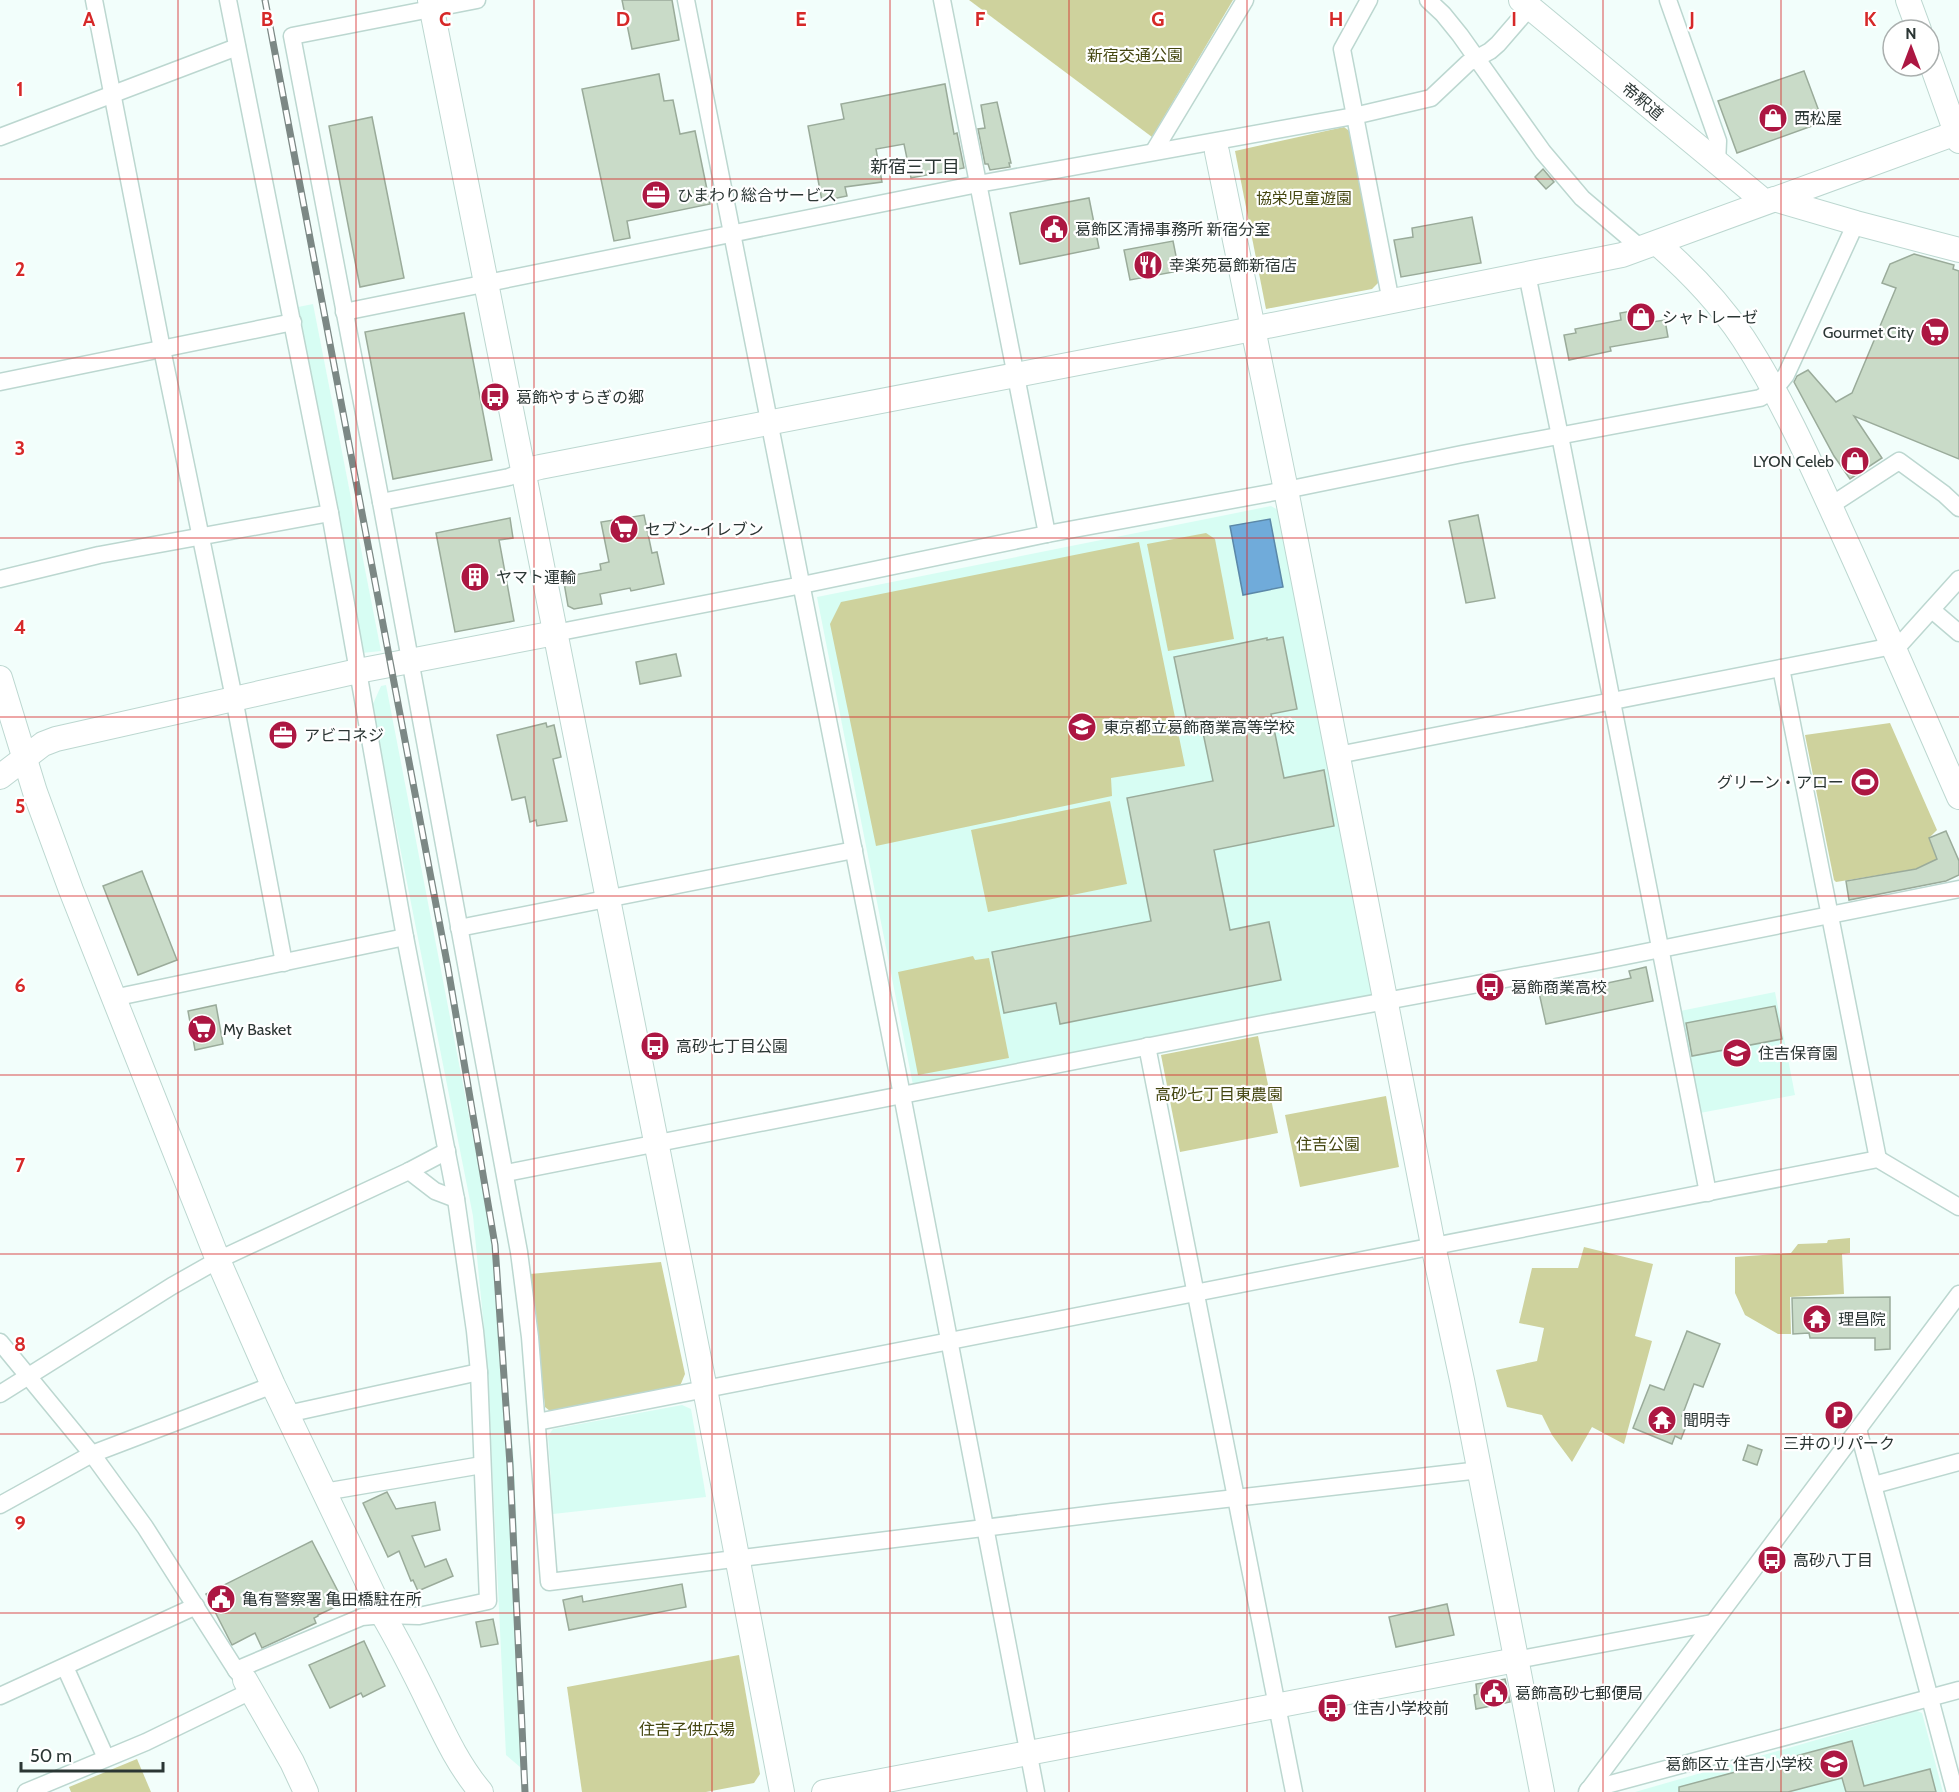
<svg xmlns="http://www.w3.org/2000/svg" width="1959" height="1792" viewBox="0 0 1959 1792" font-family="Cabin,'Noto Sans JP',sans-serif">
<rect width="100%" height="100%" fill="#f2fefb"/>
<g fill="#d7fdf3">
<path d="M313 304 381 651 362 653 298 307Z"/>
<path d="M1271 506 1278 510 1374 996 913 1085 817 597Z"/>
<path d="M386 685 488 1214 505 1354 514 1462 527 1773 506 1755 487 1359 473 1216 372 706 381 686Z"/>
<path d="M1775 992 1795 1095 1700 1113 1680 1011Z"/>
<path d="M682 1405 691 1409 706 1497 553 1514 548 1436 553 1429Z"/>
<path d="M1917 1711 1922 1713 1943 1792H1635Z"/>
</g>
<g fill="#ced29d">
<path d="M969 0H1233L1152 137Z"/>
<path d="M1344 127 1352 133 1379 282 1372 289 1266 309 1235 151Z"/>
<path d="M1206 533 1215 539 1234 639 1168 651 1147 544Z"/>
<path d="M1139 542 1185 766 1111 778 1112 796 876 846 830 624 841 602Z"/>
<path d="M1890 723 1937 830 1929 838 1937 859 1916 869 1836 882 1834 880 1805 735Z"/>
<path d="M1110 801 1127 884 988 912 971 830Z"/>
<path d="M973 956 975 960 989 958 1009 1058 918 1075 898 972Z"/>
<path d="M1258 1036 1278 1133 1180 1152 1161 1055Z"/>
<path d="M1386 1096 1399 1167 1300 1187 1285 1115Z"/>
<path d="M1850 1238V1253L1842 1254 1844 1294 1790 1297 1791 1334H1778L1745 1315 1735 1293V1257L1791 1253 1798 1244 1827 1243 1828 1240Z"/>
<path d="M1584 1247 1653 1264 1635 1336 1652 1341 1624 1444 1592 1427 1572 1462 1552 1435 1542 1415 1507 1407 1496 1370 1537 1361 1544 1328 1519 1323 1532 1268H1578Z"/>
<path d="M661 1262 685 1374 680 1386 550 1411 545 1407 530 1274Z"/>
<path d="M739 1655 760 1774 754 1783 706 1792H582L567 1687Z"/>
<path d="M137 1759 151 1792H71L69 1787Z"/>
</g>
<path fill="#70abda" stroke="#5b88a8" stroke-width="1.5" d="M1270 519 1283 587 1243 595 1230 526Z"/>
<g fill="#c9dbc8" stroke="#9aab9a" stroke-width="1.5">
<path d="M622 0H672L679 40 632 49Z"/>
<path d="M1804 71 1823 122 1737 153 1718 101Z"/>
<path d="M659 74 664 101 673 100 680 134 695 131 710 204 627 221 630 238 614 241 582 89Z"/>
<path d="M945 84 954 134 957 133 964 168 911 178 904 144 876 149 882 182 845 187 847 196 822 201 808 126 844 119 841 104Z"/>
<path d="M997 102 1011 163H1009L1010 167 990 170 988 164H985L978 129 985 128 981 105Z"/>
<path d="M372 117 404 278 360 287 329 126Z"/>
<path d="M1543 169 1554 182 1546 189 1535 177Z"/>
<path d="M1089 198 1099 248 1020 264 1010 213Z"/>
<path d="M1472 217 1481 263 1401 277 1394 240 1413 237 1412 228Z"/>
<path d="M1173 241 1179 271 1130 280 1124 250Z"/>
<path d="M1914 254 1954 265 1953 269 1959 271V459L1854 416 1882 458 1850 479 1834 456 1794 382 1797 376 1808 370 1836 402 1852 393 1896 288 1882 283 1890 264Z"/>
<path d="M1649 308 1652 322 1665 320 1668 337 1610 347 1611 351 1569 360 1564 335 1576 333 1575 329 1621 320 1620 313Z"/>
<path d="M464 313 492 460 393 479 365 332Z"/>
<path d="M644 515 652 553 657 552 664 584 631 591 630 588 600 594 602 604 574 609 568 606 563 577 601 570 600 564 609 562 601 522Z"/>
<path d="M1478 515 1495 598 1466 603 1449 521Z"/>
<path d="M510 518 513 538 499 540 514 621 455 632 436 533Z"/>
<path d="M1283 637 1297 709 1271 714 1284 778 1324 770 1334 826 1214 850 1230 930 1269 922 1281 980 1060 1024 1056 1003 1004 1013 992 952 1151 921 1127 798 1213 781 1202 728 1189 731 1174 657 1267 638V640Z"/>
<path d="M676 654 681 676 640 684 636 662Z"/>
<path d="M546 723 547 727 554 725 561 757 553 759 567 821 537 826 536 820 530 822 525 797 512 800 497 735Z"/>
<path d="M1946 831 1959 861V875L1946 881 1849 900 1846 881 1916 869 1937 859 1929 838Z"/>
<path d="M142 871 177 960 138 975 103 886Z"/>
<path d="M1646 967 1653 1001 1546 1024 1538 988 1554 985 1556 994 1631 978 1629 971Z"/>
<path d="M216 1005 223 1044 195 1050 188 1011Z"/>
<path d="M1775 1006 1782 1039 1692 1056 1686 1023Z"/>
<path d="M1890 1297V1349L1875 1350V1338H1810L1809 1333 1793 1334 1792 1298Z"/>
<path d="M1687 1331 1720 1344 1703 1387 1694 1384 1682 1416 1689 1419 1681 1439 1675 1436 1672 1444 1633 1428 1650 1385 1664 1390Z"/>
<path d="M1748 1445 1762 1450 1757 1465 1743 1460Z"/>
<path d="M387 1492 396 1509 435 1502 440 1530 412 1536 425 1567 446 1559 453 1576 418 1591 413 1580 411 1581 399 1551 388 1557 363 1503Z"/>
<path d="M312 1541 344 1603 318 1615V1616L314 1618 316 1623 262 1648 255 1633 232 1645 206 1594Z"/>
<path d="M682 1584 686 1607 569 1630 563 1600 582 1596 583 1602Z"/>
<path d="M1447 1604 1454 1635 1396 1647 1389 1617Z"/>
<path d="M493 1619 498 1644 481 1647 476 1622Z"/>
<path d="M364 1641 385 1686 363 1697 361 1693 330 1708 309 1665Z"/>
<path d="M1505 1679 1510 1702 1476 1709 1474 1695 1477 1694 1476 1684Z"/>
<path d="M1852 1741 1864 1786 1930 1769 1936 1792H1846L1842 1778 1788 1792H1679V1787Z"/>
</g>
<g fill="none" stroke-linecap="round" stroke-linejoin="round">
<g stroke="#bcd7d0" stroke-width="19">
<g id="street">
<path d="M94 0 162 349 234 698 284 963"/>
<path d="M228 0 330 513 405 937 456 1199 475 1331 479 1372 488 1601 419 1616 383 1615 362 1617 236 1670"/>
<path d="M477 0 292 36 381 502 519 1252 530 1337 549 1582 1112 1512 1480 1470"/>
<path d="M686 0 902 1095 1036 1792"/>
<path d="M942 0 1047 534"/>
<path d="M1369 0 1342 49 1391 302"/>
<path d="M1428 0 1443 14 1460 35 1543 152 1582 198 1642 249"/>
<path d="M1668 0 1718 141 1717 164"/>
<path d="M0 137 237 47"/>
<path d="M1154 151 1245 0"/>
<path d="M1527 274 1562 446 1708 1193"/>
<path d="M344 312 978 184 1354 116 1431 98 1468 63 1490 51 1498 44 1530 7"/>
<path d="M0 382 293 322"/>
<path d="M381 502 509 477 524 471"/>
<path d="M1830 506 1899 461 1944 494 1959 508"/>
<path d="M0 579 99 555 330 513"/>
<path d="M1932 610 1959 633"/>
<path d="M555 633 802 585 1047 534 1286 490 1462 454 1760 398 1774 390 1786 375 1856 223"/>
<path d="M1895 650 1959 579"/>
<path d="M1781 668 1878 1159"/>
<path d="M1338 755 1893 646"/>
<path d="M459 928 854 850"/>
<path d="M113 998 405 937"/>
<path d="M1147 1046 1294 1792"/>
<path d="M409 1171 435 1191 456 1199"/>
<path d="M506 1173 1262 1024 1596 962 1959 889"/>
<path d="M0 1342 92 1454 145 1527 236 1670 242 1677"/>
<path d="M0 1394 172 1286 218 1260 409 1171 447 1151"/>
<path d="M287 1414 479 1372"/>
<path d="M537 1422 1878 1159 1959 1207"/>
<path d="M1858 1429 1955 1792"/>
<path d="M1874 1485 1959 1462"/>
<path d="M324 1492 482 1465"/>
<path d="M0 1505 92 1454 273 1385"/>
<path d="M1516 1660 1712 1623"/>
<path d="M65 1667 106 1758"/>
<path d="M0 1696 196 1606"/>
<path d="M1588 1790 1959 1690"/>
<path d="M26 1792 146 1742 251 1691"/>
<path d="M1587 1792 1959 1294"/>
</g>
</g>
<g stroke="#bcd7d0" stroke-width="26">
<g id="secondary">
<path d="M430 0 705 1389 782 1792"/>
<path d="M1521 0 1765 202"/>
<path d="M1908 0 1919 30"/>
<path d="M1929 57 1959 141"/>
<path d="M1217 152 1286 490 1433 1245 1462 1380 1542 1792"/>
<path d="M1774 199 1856 223 1959 250"/>
<path d="M1658 244C1690 272 1719 302 1743 338 1786 404 1818 480 1851 552 1888 634 1923 715 1959 797"/>
<path d="M524 471 540 467 1197 340 1622 255 1959 132"/>
<path d="M0 678 35 792 71 890 218 1260 273 1385 383 1615C400 1644 415 1674 430 1705 445 1736 459 1766 481 1792"/>
<path d="M0 777 43 744 56 739 358 671 555 633"/>
<path d="M245 1680 292 1762 306 1792"/>
<path d="M824 1792 1516 1660"/>
</g>
</g>
<use href="#street" stroke="#fff" stroke-width="16"/>
<use href="#secondary" stroke="#fff" stroke-width="24"/>
<g stroke="#7c8885" stroke-width="7">
<path id="rail" d="M265 0 448 968 495 1245 510 1465 525 1792"/>
</g>
<use href="#rail" stroke="#fff" stroke-width="4.5" stroke-dasharray="14" stroke-linecap="butt"/>
</g>
<path fill="none" stroke="#d62828" stroke-width="1.5" stroke-opacity="0.55" d="M178 0V1792M356 0V1792M534 0V1792M712 0V1792M890 0V1792M1069 0V1792M1247 0V1792M1425 0V1792M1603 0V1792M1781 0V1792M0 179H1959M0 358H1959M0 538H1959M0 717H1959M0 896H1959M0 1075H1959M0 1254H1959M0 1434H1959M0 1613H1959"/>
<defs>
<g id="shop-disc" transform="scale(1.5)"><circle r="9.5" fill="#ac1742" stroke="#fff"/><path d="M-5-2.5h2.3a2.7 3.5 0 0 1 5.4 0H5L5.5 6h-11ZM-1.5-2.5h3a1.5 2.3 0 0 0-3 0Z" fill="#fff"/></g>
<g id="office-disc" transform="scale(1.5)"><circle r="9.5" fill="#ac1742" stroke="#fff"/><path d="M-6-3h4V-5.5h4V-3h4V5H-6ZM-1-4.5V-3h2v-1.5ZM-6 0V1H6V0Z" fill="#fff"/></g>
<g id="civic-disc" transform="scale(1.5)"><circle r="9.5" fill="#ac1742" stroke="#fff"/><path d="M-.6-6.5H3V-4.5H.6V-3L4-1V1h2V6H-6V1h2V-1L-.6-3ZM-1.2 2.5V6h2.4V2.5Z" fill="#fff"/></g>
<g id="restaurant-disc" transform="scale(1.5)"><circle r="9.5" fill="#ac1742" stroke="#fff"/><path d="M-5-6h1v4h1v-4h1v4h1v-4h1v5L-1.5 .5V6h-2V.5L-5-1ZM5-6V6H3V1.5H1.5Q1.5-4 5-6Z" fill="#fff"/></g>
<g id="supermarket-disc" transform="scale(1.5)"><circle r="9.5" fill="#ac1742" stroke="#fff"/><path d="M-6-5.5h2.5l.6 2H6L4.5 2H-2.5L-4.4-4H-6ZM-1.5 3.2a1.3 1.3 0 1 0 .1 0ZM3 3.2a1.3 1.3 0 1 0 .1 0Z" fill="#fff"/></g>
<g id="bus-disc" transform="scale(1.5)"><circle r="9.5" fill="#ac1742" stroke="#fff"/><path d="M-5-6H5V4H4V6H2V4H-2V6H-4V4H-5ZM-3.5-4V0h7V-4ZM-3.5 1.2v1.5H-2V1.2ZM2 1.2v1.5H3.5V1.2Z" fill="#fff"/></g>
<g id="building-disc" transform="scale(1.5)"><circle r="9.5" fill="#ac1742" stroke="#fff"/><path d="M-4-6H4V6H1V3H-1V6H-4ZM-2.5-4.3h1.7v1.8h-1.7ZM.8-4.3h1.7v1.8H.8ZM-2.5-1h1.7V.8h-1.7ZM.8-1h1.7V.8H.8Z" fill="#fff"/></g>
<g id="school-disc" transform="scale(1.5)"><circle r="9.5" fill="#ac1742" stroke="#fff"/><path d="M0-5L7-2L0 1L-7-2ZM-4 1L0 2.5L4 1V4Q0 6-4 4Z" fill="#fff"/></g>
<g id="stadium-disc" transform="scale(1.5)"><circle r="9.5" fill="#ac1742" stroke="#fff"/><path d="M0-5a6.5 5 0 1 0 0 10a6.5 5 0 1 0 0-10ZM-3.5-1.8h7v3.6h-7Z" fill="#fff"/></g>
<g id="temple-disc" transform="scale(1.5)"><circle r="9.5" fill="#ac1742" stroke="#fff"/><path d="M0-6L5-2H3V0L6.5 2.5H4V6H1.5V3h-3V6H-4V2.5H-6.5L-3 0V-2H-5Z" fill="#fff"/></g>
<g id="parking-disc" transform="scale(1.5)"><circle r="9.5" fill="#ac1742" stroke="#fff"/><path d="M-3.5-5.5H1a3.5 3.5 0 0 1 0 7H-1V5.5H-3.5ZM-1-3.4V-.6H.8a1.4 1.4 0 0 0 0-2.8Z" fill="#fff"/></g>
</defs>
<g fill-rule="evenodd">
<use href="#shop-disc" x="1773" y="118"/>
<use href="#office-disc" x="656" y="195"/>
<use href="#civic-disc" x="1054" y="229"/>
<use href="#restaurant-disc" x="1148" y="265"/>
<use href="#shop-disc" x="1641" y="317"/>
<use href="#supermarket-disc" x="1935" y="332"/>
<use href="#bus-disc" x="495" y="397"/>
<use href="#shop-disc" x="1855" y="461"/>
<use href="#supermarket-disc" x="624" y="529"/>
<use href="#building-disc" x="475" y="577"/>
<use href="#school-disc" x="1082" y="727"/>
<use href="#office-disc" x="283" y="735"/>
<use href="#stadium-disc" x="1865" y="782"/>
<use href="#bus-disc" x="1490" y="987"/>
<use href="#supermarket-disc" x="202" y="1029"/>
<use href="#bus-disc" x="655" y="1046"/>
<use href="#school-disc" x="1737" y="1053"/>
<use href="#temple-disc" x="1817" y="1319"/>
<use href="#parking-disc" x="1839" y="1415"/>
<use href="#temple-disc" x="1662" y="1420"/>
<use href="#bus-disc" x="1772" y="1560"/>
<use href="#civic-disc" x="221" y="1599"/>
<use href="#civic-disc" x="1494" y="1693"/>
<use href="#bus-disc" x="1332" y="1708"/>
<use href="#school-disc" x="1834" y="1764"/>
</g>
<g text-anchor="middle" stroke-width="4.5" stroke-linejoin="round" paint-order="stroke">
<g font-size="16" fill="#444610" stroke="#fff">
<text x="1135" y="61">新宿交通公園</text>
<text x="1304" y="204">協栄児童遊園</text>
<text x="1219" y="1100">高砂七丁目東農園</text>
<text x="1328" y="1150">住吉公園</text>
<text x="687" y="1735">住吉子供広場</text>
</g>
<g font-size="16" fill="#2b3634" stroke="#fff">
<text transform="translate(1643 101) rotate(40)" y="6">帝釈道</text>
</g>
<g font-size="16" fill="#2b3634" stroke="#fff" text-anchor="start">
<text x="1794" y="124">西松屋</text>
<text x="677" y="201">ひまわり総合サービス</text>
<text x="1075" y="235">葛飾区清掃事務所 新宿分室</text>
<text x="1169" y="271">幸楽苑葛飾新宿店</text>
<text x="1662" y="323">シャトレーゼ</text>
<text x="1914" y="338" text-anchor="end">Gourmet City</text>
<text x="516" y="403">葛飾やすらぎの郷</text>
<text x="1834" y="467" text-anchor="end">LYON Celeb</text>
<text x="645" y="535">セブン-イレブン</text>
<text x="496" y="583">ヤマト運輸</text>
<text x="1103" y="733">東京都立葛飾商業高等学校</text>
<text x="304" y="741">アビコネジ</text>
<text x="1844" y="788" text-anchor="end">グリーン・アロー</text>
<text x="1511" y="993">葛飾商業高校</text>
<text x="223" y="1035">My Basket</text>
<text x="676" y="1052">高砂七丁目公園</text>
<text x="1758" y="1059">住吉保育園</text>
<text x="1838" y="1325">理昌院</text>
<text x="1683" y="1426">聞明寺</text>
<text x="1839" y="1449" text-anchor="middle">三井のリパーク</text>
<text x="1793" y="1566">高砂八丁目</text>
<text x="242" y="1605">亀有警察署 亀田橋駐在所</text>
<text x="1515" y="1699">葛飾高砂七郵便局</text>
<text x="1353" y="1714">住吉小学校前</text>
<text x="1813" y="1770" text-anchor="end">葛飾区立 住吉小学校</text>
</g>
<g font-size="18" fill="#2b3634" stroke="#fff">
<text x="915" y="173">新宿三丁目</text>
</g>
</g>
<g font-size="20" text-anchor="middle" font-weight="bold" fill="#d62828" stroke="#fff" stroke-width="4.5" stroke-linejoin="round" paint-order="stroke">
<text x="89" y="26">A</text>
<text x="267" y="26">B</text>
<text x="445" y="26">C</text>
<text x="623" y="26">D</text>
<text x="801" y="26">E</text>
<text x="980" y="26">F</text>
<text x="1158" y="26">G</text>
<text x="1336" y="26">H</text>
<text x="1514" y="26">I</text>
<text x="1692" y="26">J</text>
<text x="1870" y="26">K</text>
<text x="20" y="96">1</text>
<text x="20" y="276">2</text>
<text x="20" y="455">3</text>
<text x="20" y="634">4</text>
<text x="20" y="813">5</text>
<text x="20" y="992">6</text>
<text x="20" y="1172">7</text>
<text x="20" y="1351">8</text>
<text x="20" y="1530">9</text>
</g>
<g transform="translate(1911 48)"><circle r="28" fill="#ffffff" stroke="#aaafae" stroke-width="1.5"/>
<path d="M0-4.5L10 22L0 15L-10 22Z" fill="#ac1742"/>
<text y="-9" font-size="16" font-weight="bold" text-anchor="middle" fill="#2b3634">N</text>
</g>
<path d="M21 1762v9h142v-9" fill="none" stroke="#2b3634" stroke-width="3"/>
<text x="30" y="1762" font-size="18" fill="#2b3634" stroke="#ffffff" stroke-width="4.5" paint-order="stroke">50 m</text>
</svg>
